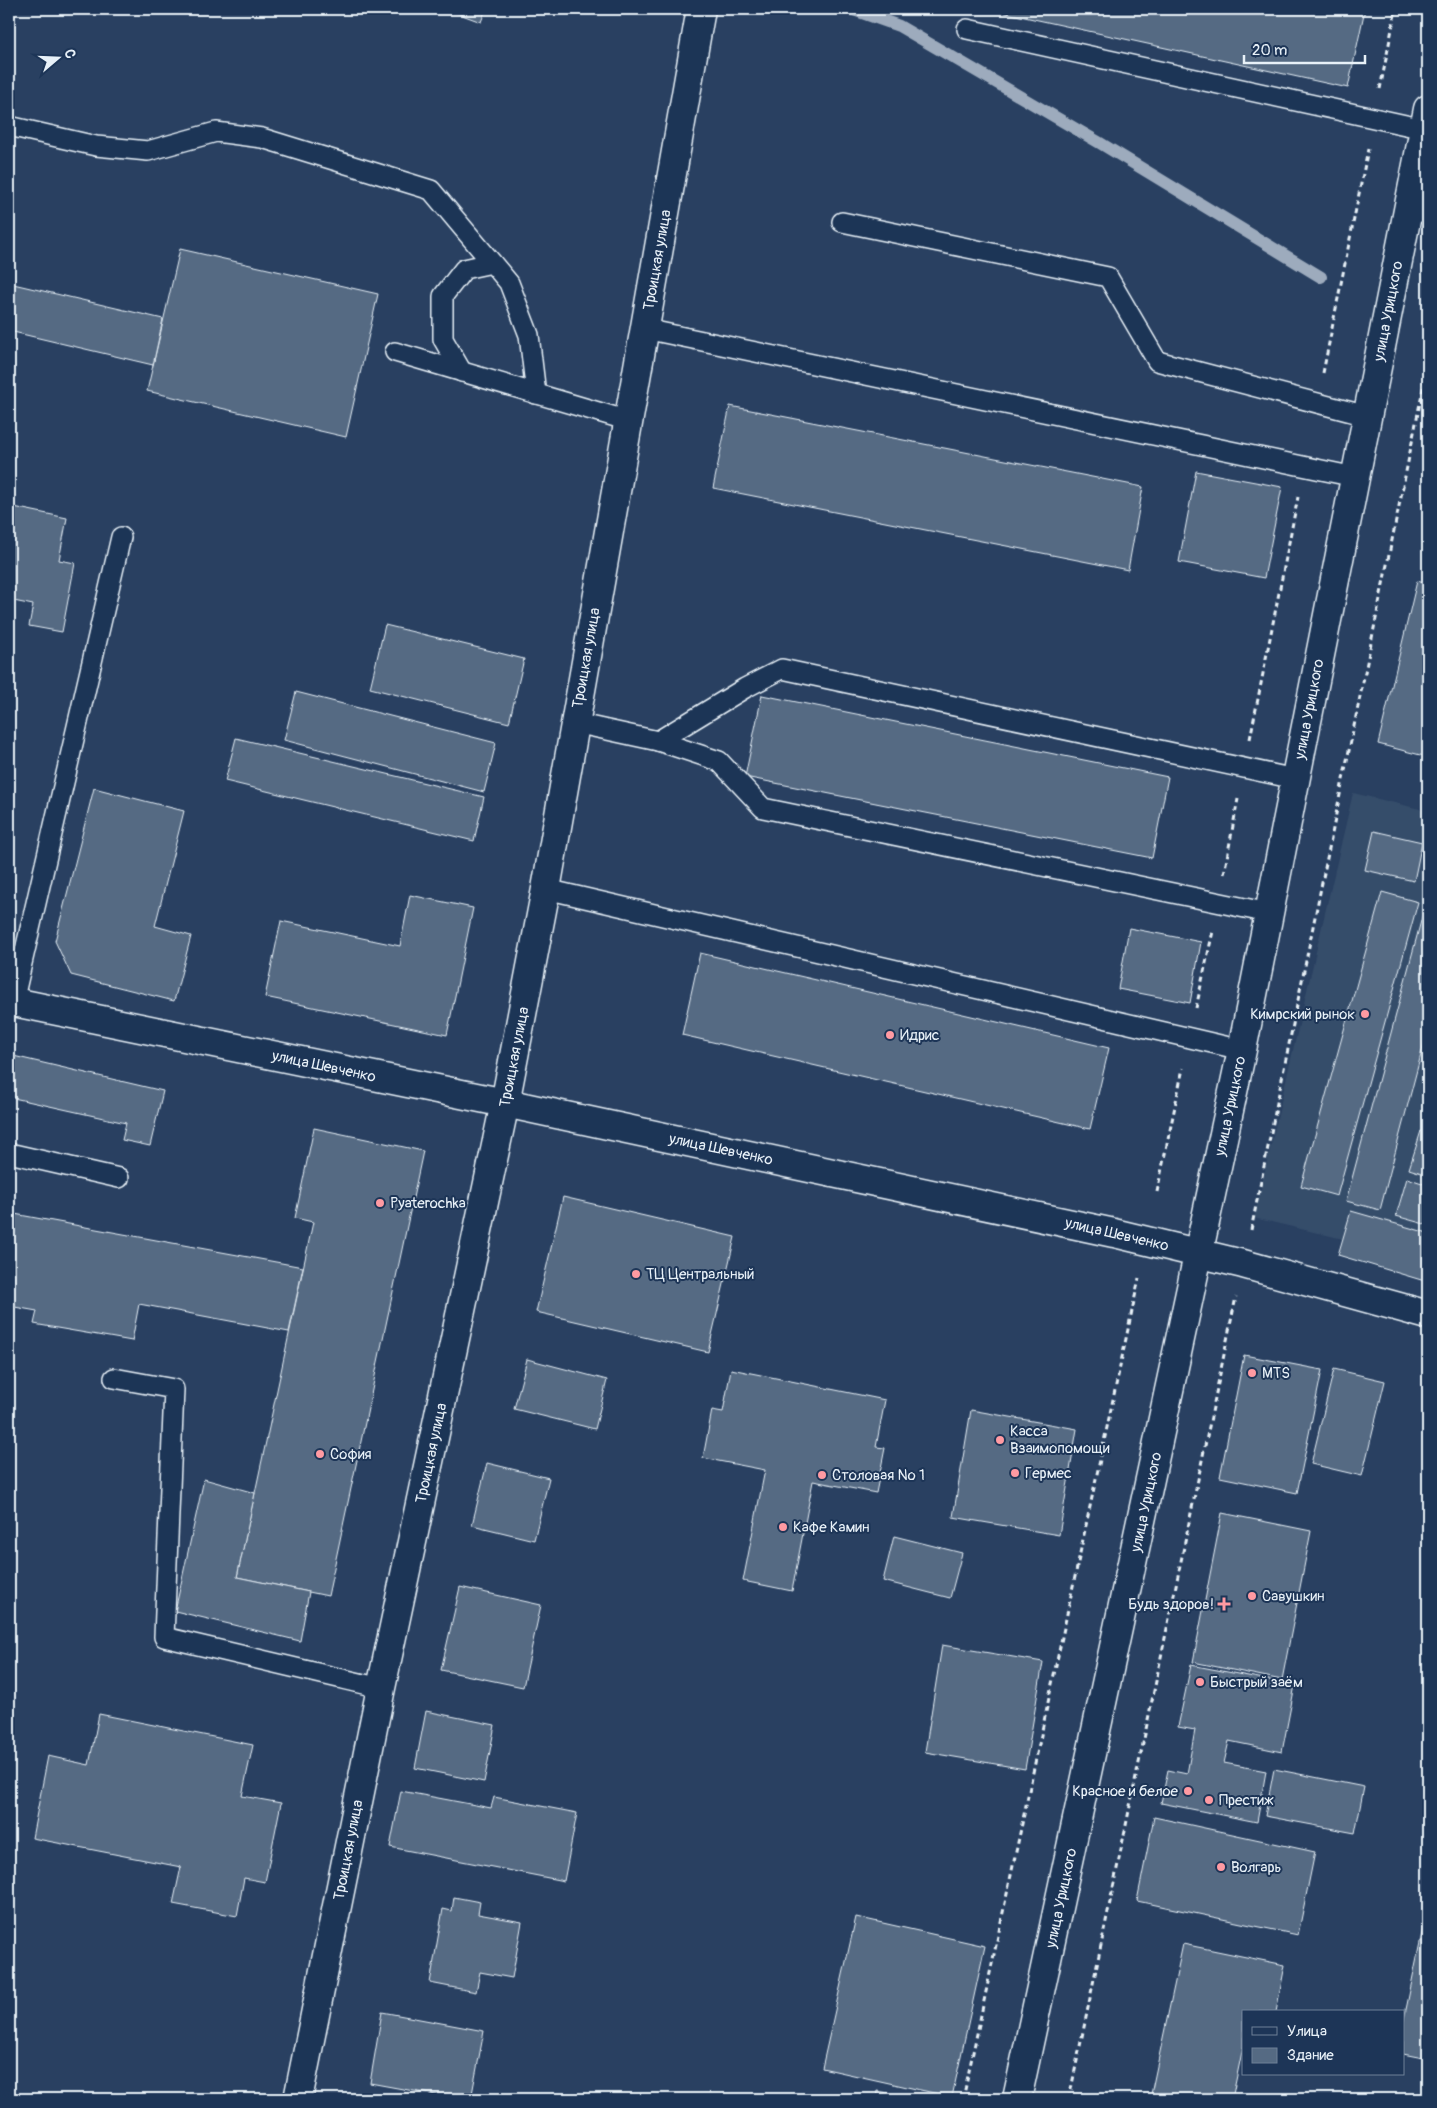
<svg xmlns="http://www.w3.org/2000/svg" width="1437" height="2108" viewBox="0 0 1437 2108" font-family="Pangolin,sans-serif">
<rect width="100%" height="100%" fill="#294061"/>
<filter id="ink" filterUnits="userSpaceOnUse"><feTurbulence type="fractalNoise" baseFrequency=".02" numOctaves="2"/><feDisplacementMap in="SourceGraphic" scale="10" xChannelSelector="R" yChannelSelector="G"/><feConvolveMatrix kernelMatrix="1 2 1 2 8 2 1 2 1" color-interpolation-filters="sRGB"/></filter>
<g filter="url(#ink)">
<path fill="#364d6b" d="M1353 793 1428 811V1259L1254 1218Z"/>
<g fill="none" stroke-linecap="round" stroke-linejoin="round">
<path stroke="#9dabbd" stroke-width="12" d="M851 9 899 26 1100 143 1321 277"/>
</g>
<g fill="#556a83" stroke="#e8f1f8">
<path d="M446 9H486L481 22Z"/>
<path d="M988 9H1365L1348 88Z"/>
<path d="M180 249 378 294 346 437 147 391Z"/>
<path d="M9 283 163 319 153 365 9 331Z"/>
<path d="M730 406 1143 487 1128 570 713 488Z"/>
<path d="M1196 471 1282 487 1264 578 1179 562Z"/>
<path d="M9 506 67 518 59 560 75 563 62 632 29 626 33 605 9 600Z"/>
<path d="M1417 581 1428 584V757L1378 744Z"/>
<path d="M385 625 524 659 509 723 370 688Z"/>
<path d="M296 692 496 743 484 792 284 740Z"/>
<path d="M762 695 1168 777 1152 858 745 777Z"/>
<path d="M236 738 484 797 474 841 225 781Z"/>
<path d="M94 788 184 811 155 926 191 936 174 1001 71 975 55 941Z"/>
<path d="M1374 831 1422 842 1414 881 1365 870Z"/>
<path d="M1382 892 1418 902 1337 1196 1301 1186Z"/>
<path d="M410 895 473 908 447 1035 265 997 281 921 400 946Z"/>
<path d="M1425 906 1428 907V1028L1380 1210 1346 1201Z"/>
<path d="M1129 928 1201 942 1190 1003 1118 989Z"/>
<path d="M700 953 1109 1048 1090 1129 682 1035Z"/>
<path d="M9 1055 163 1091 150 1146 122 1140 126 1123 9 1097Z"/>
<path d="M314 1128 423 1151 328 1596 237 1577 313 1222 295 1218Z"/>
<path d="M1421 1131 1428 1133V1175L1409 1169Z"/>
<path d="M1407 1178 1428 1185V1225L1396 1216Z"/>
<path d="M563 1197 735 1237 708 1352 536 1312Z"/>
<path d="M1351 1211 1428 1233V1282L1338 1255Z"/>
<path d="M9 1213 303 1267 289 1332 139 1304 132 1341 34 1324 37 1311 9 1306Z"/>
<path d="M1244 1355 1322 1370 1297 1493 1220 1477Z"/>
<path d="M527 1359 607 1380 595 1429 514 1409Z"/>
<path d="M731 1369 885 1400 876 1447 885 1448 876 1493 813 1481 792 1591 743 1581 765 1470 703 1458 712 1410 723 1412Z"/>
<path d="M1334 1369 1385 1381 1362 1476 1311 1464Z"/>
<path d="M971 1410 1077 1429 1059 1535 953 1517Z"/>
<path d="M487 1463 549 1478 534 1540 472 1525Z"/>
<path d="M204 1479 255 1493 237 1577 309 1592 300 1641 175 1611Z"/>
<path d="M1222 1513 1311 1531 1282 1680 1193 1662Z"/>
<path d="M894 1536 962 1553 950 1598 883 1581Z"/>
<path d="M460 1587 541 1605 523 1687 441 1670Z"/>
<path d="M942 1645 1043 1662 1025 1769 925 1752Z"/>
<path d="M1191 1665 1295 1685 1282 1752 1229 1741 1224 1763 1266 1771 1257 1822 1161 1803 1168 1770 1187 1774 1195 1730 1178 1727Z"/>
<path d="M426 1711 495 1725 484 1782 415 1768Z"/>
<path d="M99 1714 253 1745 242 1796 281 1803 265 1882 244 1878 237 1916 173 1904 181 1867 32 1838 48 1756 89 1765Z"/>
<path d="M1274 1769 1364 1787 1355 1833 1265 1816Z"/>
<path d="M401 1791 491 1808 494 1797 577 1813 564 1881 390 1847Z"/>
<path d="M1154 1817 1315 1852 1298 1935 1137 1901Z"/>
<path d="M454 1897 480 1902 478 1914 522 1922 512 1978 480 1972 476 1992 430 1983 443 1909 452 1911Z"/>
<path d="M1428 1904V2059L1403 2054V2024Z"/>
<path d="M856 1917 985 1946 952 2097 822 2068Z"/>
<path d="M1183 1944 1285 1965 1276 2012H1243V2047L1232 2099H1150Z"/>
<path d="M382 2012 484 2031 471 2099H458L370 2083Z"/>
<path d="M877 2091 918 2099H876Z"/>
</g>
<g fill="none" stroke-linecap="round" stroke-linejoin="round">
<g stroke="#e8f1f8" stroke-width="22">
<g id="lane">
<path d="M967 29 1424 129"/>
<path d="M9 126 96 146 148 151 216 132 262 138 431 190 509 283 529 335 536 394"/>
<path d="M1409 208 1428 214"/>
<path d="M842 222 1108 277 1157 361 1367 416"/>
<path d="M645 329 1355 477"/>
<path d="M395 352 629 421"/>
<path d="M462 372 443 339V296L464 269 492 263"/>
<path d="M575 723 658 741 745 688 782 669 1295 779"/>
<path d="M658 741 719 761 763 808 1269 913"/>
<path d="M546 889 1242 1050"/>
<path d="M13 1002 121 537"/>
<path d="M9 1153 119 1178"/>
<path d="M114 1378 174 1389 164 1637 381 1688"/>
</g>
</g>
<g stroke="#e8f1f8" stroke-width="31">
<g id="street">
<path d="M9 1001 505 1103 1114 1233 1243 1264 1428 1315"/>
<path d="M298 2099 381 1688 505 1103 546 889 701 9"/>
</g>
</g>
<g stroke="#e8f1f8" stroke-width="31">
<path id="primary" d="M1017 2099 1242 1050 1428 109"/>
</g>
<g stroke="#e8f1f8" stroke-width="3" stroke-dasharray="5 4" stroke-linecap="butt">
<path d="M1380 89 1396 9"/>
<path d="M1323 373 1368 149"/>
<path d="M1250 739 1298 497"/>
<path d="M1224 874 1238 799"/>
<path d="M1196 1008 1213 931"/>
<path d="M1157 1192 1183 1068"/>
<path d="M1251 1230 1428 364"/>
<path d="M963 2099 1139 1278"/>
<path d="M1069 2099 1236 1297"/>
</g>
<use href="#lane" stroke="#1d3557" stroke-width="19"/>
<use href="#street" stroke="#1d3557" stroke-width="28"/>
<use href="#primary" stroke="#1d3557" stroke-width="28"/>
</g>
</g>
<g fill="#ff9aa2" stroke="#1d3557" stroke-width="2">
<circle cx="1365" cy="1014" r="5"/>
<circle cx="890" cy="1035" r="5"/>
<circle cx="380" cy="1203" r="5"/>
<circle cx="636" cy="1274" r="5"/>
<circle cx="1252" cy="1373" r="5"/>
<circle cx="1000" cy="1440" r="5"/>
<circle cx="320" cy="1454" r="5"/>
<circle cx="1015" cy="1473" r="5"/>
<circle cx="822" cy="1475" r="5"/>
<circle cx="783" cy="1527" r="5"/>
<circle cx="1252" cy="1596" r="5"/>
<path d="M1221.5 1596.5h5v5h5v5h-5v5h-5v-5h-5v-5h5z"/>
<circle cx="1200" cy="1682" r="5"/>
<circle cx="1188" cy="1791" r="5"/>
<circle cx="1209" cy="1800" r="5"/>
<circle cx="1221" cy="1867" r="5"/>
</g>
<g text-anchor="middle" stroke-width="4" stroke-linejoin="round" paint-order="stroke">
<g font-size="15" fill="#e8f1f8" stroke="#1d3557">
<text transform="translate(657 260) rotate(-80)" y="5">Троицкая улица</text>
<text transform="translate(1388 311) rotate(-79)" y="5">улица Урицкого</text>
<text transform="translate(586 658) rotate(-80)" y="5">Троицкая улица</text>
<text transform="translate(1309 709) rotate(-79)" y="5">улица Урицкого</text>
<text transform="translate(514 1057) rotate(-79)" y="5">Троицкая улица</text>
<text transform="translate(324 1066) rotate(12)" y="5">улица Шевченко</text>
<text transform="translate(1230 1106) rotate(-78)" y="5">улица Урицкого</text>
<text transform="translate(721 1149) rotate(12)" y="5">улица Шевченко</text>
<text transform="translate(1117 1234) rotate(13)" y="5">улица Шевченко</text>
<text transform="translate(431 1453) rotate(-78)" y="5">Троицкая улица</text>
<text transform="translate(1146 1502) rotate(-78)" y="5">улица Урицкого</text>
<text transform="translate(348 1850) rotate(-79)" y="5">Троицкая улица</text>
<text transform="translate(1061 1898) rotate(-78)" y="5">улица Урицкого</text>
</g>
<g font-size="15" fill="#e8f1f8" stroke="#1d3557" text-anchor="start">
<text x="1355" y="1019" text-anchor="end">Кимрский рынок</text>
<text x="900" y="1040">Идрис</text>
<text x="390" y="1208">Pyaterochka</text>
<text x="646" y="1279">ТЦ Центральный</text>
<text x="1262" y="1378">MTS</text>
<text x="1010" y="1436">Касса<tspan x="1010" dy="17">Взаимопомощи</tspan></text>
<text x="330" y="1459">София</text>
<text x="1025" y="1478">Гермес</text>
<text x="832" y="1480">Столовая № 1</text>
<text x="793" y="1532">Кафе Камин</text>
<text x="1262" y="1601">Савушкин</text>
<text x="1214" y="1609" text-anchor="end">Будь здоров!</text>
<text x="1210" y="1687">Быстрый заём</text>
<text x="1178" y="1796" text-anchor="end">Красное и белое</text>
<text x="1219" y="1805">Престиж</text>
<text x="1231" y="1872">Волгарь</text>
</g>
</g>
<rect width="1437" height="2108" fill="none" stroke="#1d3557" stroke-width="30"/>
<rect x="15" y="15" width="1407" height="2078" fill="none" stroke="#e8f1f8" stroke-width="2" filter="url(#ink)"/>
<rect x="1242" y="2010" width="162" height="65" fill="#1d3557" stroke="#6e8097"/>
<rect x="1252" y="2027" width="25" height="8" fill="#1d3557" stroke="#6e8097"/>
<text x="1287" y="2036" font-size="15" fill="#e8f1f8">Улица</text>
<rect x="1252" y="2048" width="25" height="15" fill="#556a83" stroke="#6e8097"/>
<text x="1287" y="2060" font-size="15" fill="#e8f1f8">Здание</text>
<g transform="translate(58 58) rotate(71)" stroke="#1d3557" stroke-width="4" paint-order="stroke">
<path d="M0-4L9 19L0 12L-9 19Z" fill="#e8f1f8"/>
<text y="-8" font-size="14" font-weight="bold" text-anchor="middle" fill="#e8f1f8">С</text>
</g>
<path d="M1244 55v8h121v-8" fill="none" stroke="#e8f1f8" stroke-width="2.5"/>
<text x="1252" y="55" font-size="15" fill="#e8f1f8" stroke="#1d3557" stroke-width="4" paint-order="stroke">20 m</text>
</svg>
